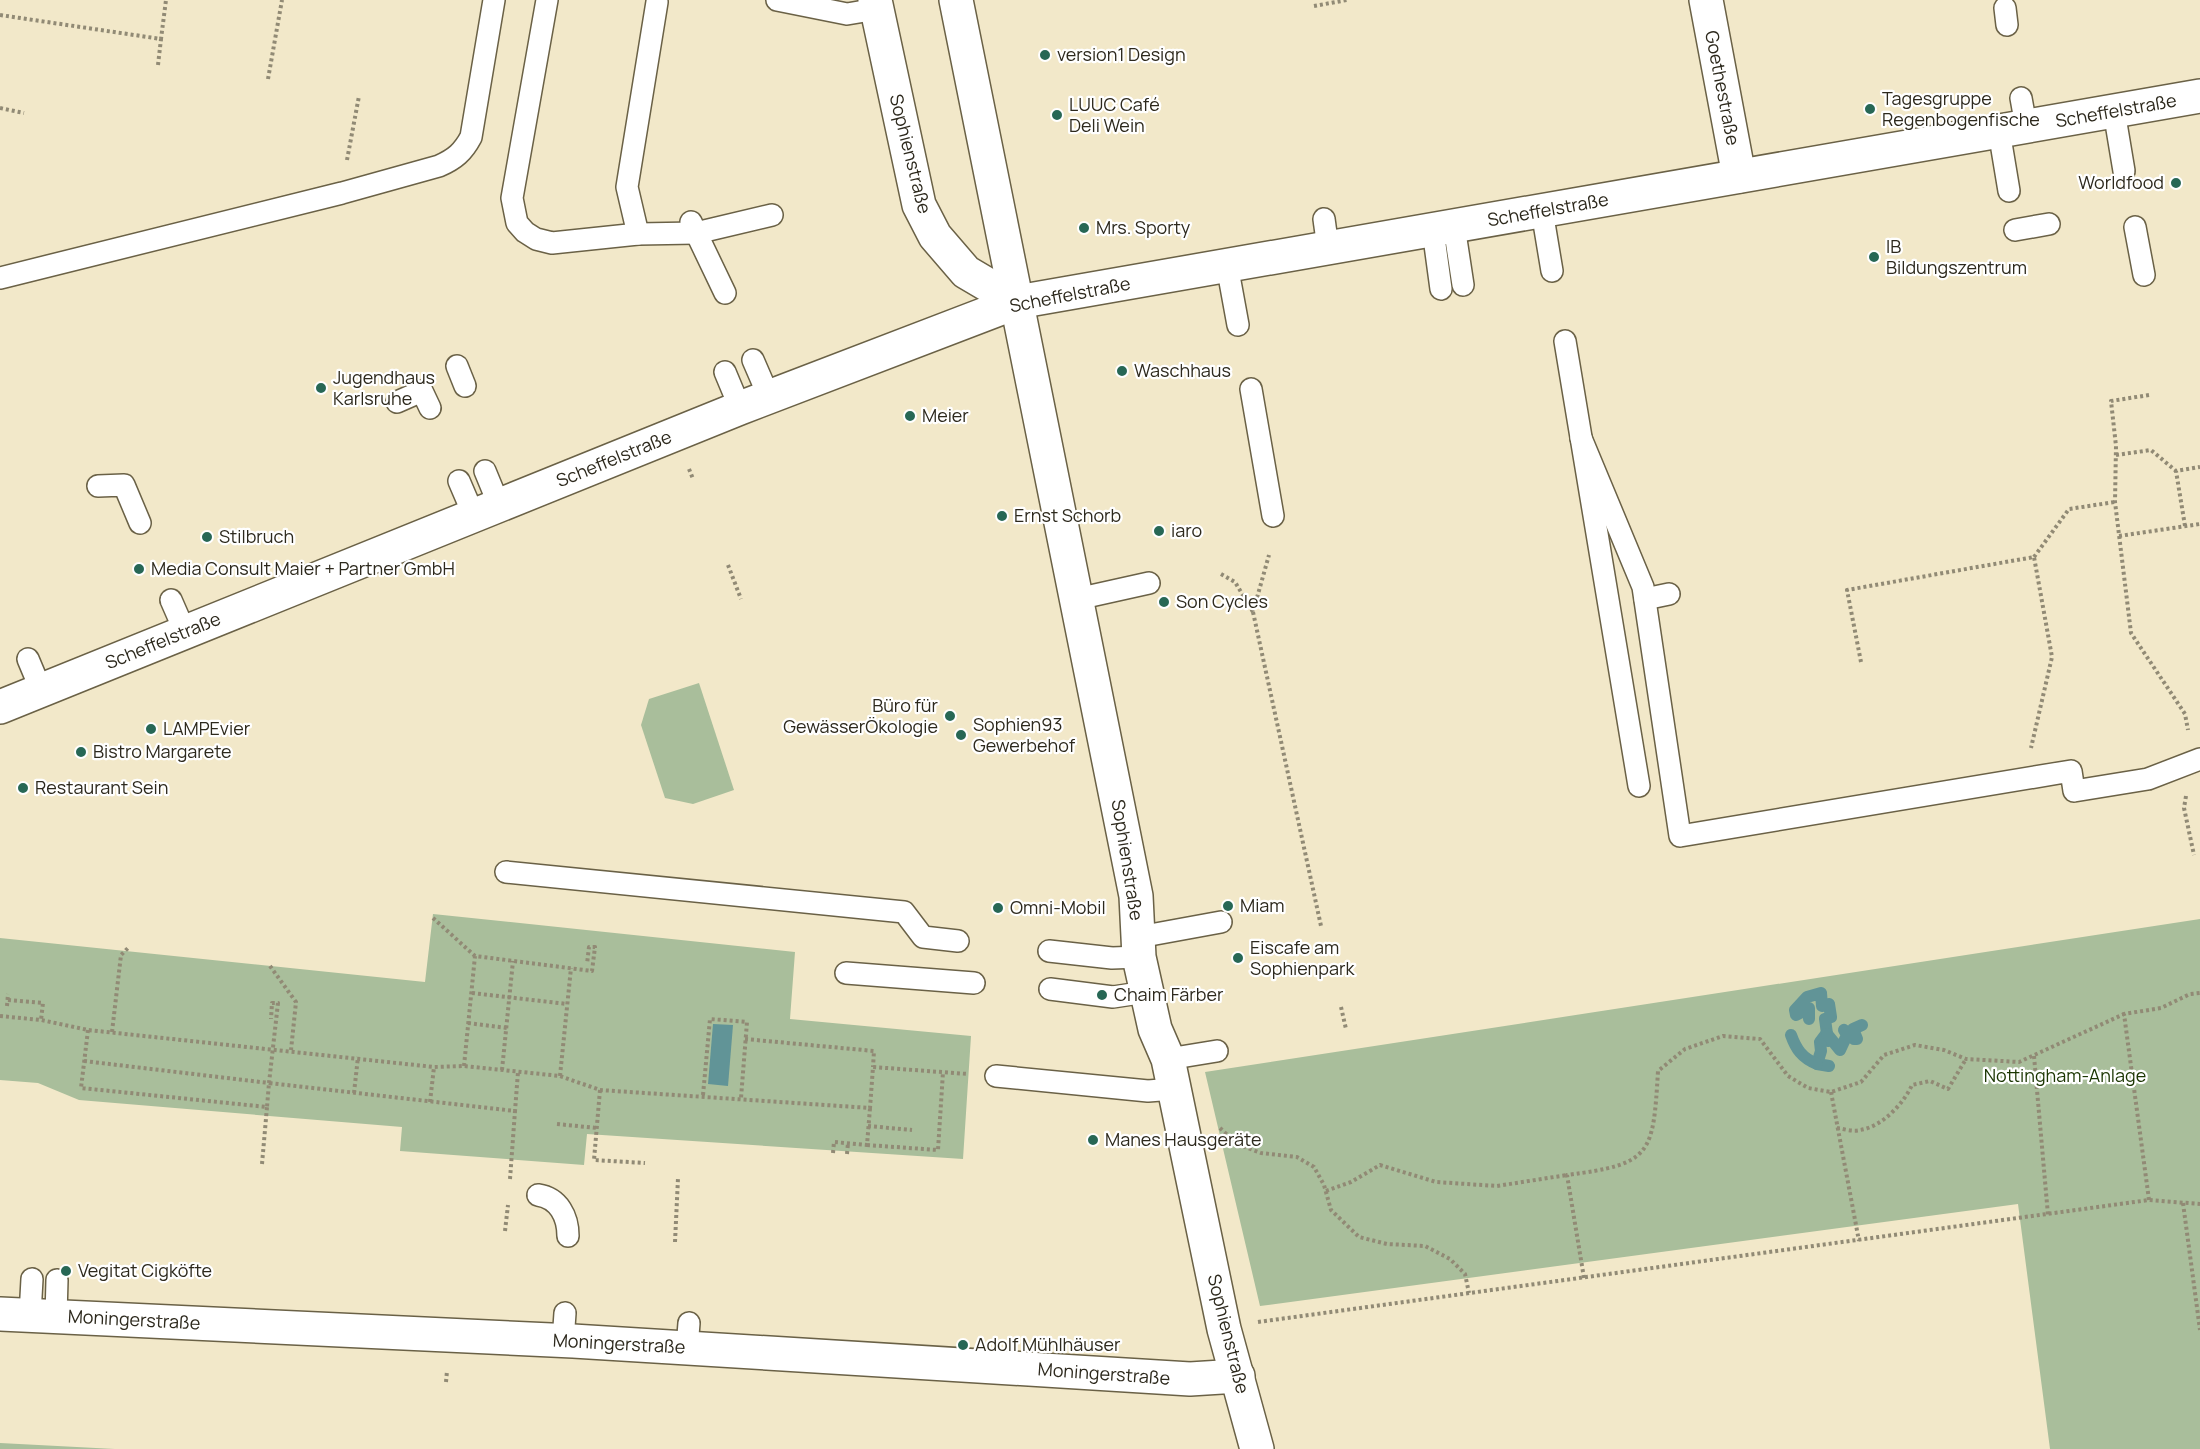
<svg xmlns="http://www.w3.org/2000/svg" width="2200" height="1449" viewBox="0 0 2200 1449" font-family="Manrope,sans-serif">
<rect width="100%" height="100%" fill="#f2e8c9"/>
<g fill="#a9be9b">
<path d="M699 683 734 790 693 804 665 798 641 725 649 699Z"/>
<path d="M433 914 795 952 790 1019 971 1036 963 1159 587 1134 584 1165 400 1151 402 1127 79 1100 38 1083 0 1080V938L425 982Z"/>
<path d="M2200 919V1449H2050L2018 1204 1260 1306 1205 1072Z"/>
<path d="M0 1443 115 1449H0Z"/>
</g>
<path fill="#619497" d="M713 1024 733 1025 728 1086 708 1084Z"/>
<g fill="none" stroke-linecap="round" stroke-linejoin="round">
<g stroke="#619497" stroke-width="12">
<path d="M1809 1019V1008L1796 1015 1795 1010 1807 997 1821 993 1822 1006 1829 1004 1831 1017 1825 1019 1828 1041"/>
<path d="M1826 1034 1820 1042 1821 1051 1817 1064 1829 1066"/>
<path d="M1827 1034 1840 1050 1847 1035 1844 1030 1854 1039H1857L1853 1029 1862 1025"/>
<path d="M1791 1035C1796 1049 1802 1058 1817 1064"/>
</g>
<g stroke="#6a6146" stroke-width="24">
<g id="service">
<path d="M547 0 512 198 517 223 525 232 536 239 552 243 638 234 696 233 772 215"/>
<path d="M777 0 847 14 877 9"/>
<path d="M2005 8 2007 25"/>
<path d="M2021 98 2026 126"/>
<path d="M2114 111 2124 171"/>
<path d="M1999 131 2009 191"/>
<path d="M1542 211 1552 271"/>
<path d="M1324 219 1328 248"/>
<path d="M691 222 725 293"/>
<path d="M1454 226 1463 285"/>
<path d="M2135 227 2144 275"/>
<path d="M1433 230 1441 289"/>
<path d="M2015 230 2049 224"/>
<path d="M638 234 627 187 657 2"/>
<path d="M1227 265 1238 325"/>
<path d="M0 278 342 193 439 166C455 159 463 152 471 137L494 0"/>
<path d="M1565 341 1639 786"/>
<path d="M753 360 769 397"/>
<path d="M457 366 465 386"/>
<path d="M725 372 740 408"/>
<path d="M1251 389 1273 516"/>
<path d="M397 402 422 391 430 408"/>
<path d="M1581 438 1643 587 1680 836 2071 771 2074 791 2148 779 2200 759"/>
<path d="M485 471 499 505"/>
<path d="M459 481 474 516"/>
<path d="M98 486 124 485 140 523"/>
<path d="M1077 599 1149 583"/>
<path d="M1645 599 1669 594"/>
<path d="M171 600 185 632"/>
<path d="M28 659 41 690"/>
<path d="M506 872 904 912 923 937 958 941"/>
<path d="M1139 937 1221 922"/>
<path d="M1049 951 1112 958 1139 957"/>
<path d="M846 973 974 983"/>
<path d="M1050 989 1113 997 1146 992"/>
<path d="M1168 1059 1217 1051"/>
<path d="M996 1076 1148 1091 1174 1089"/>
<path d="M538 1195C559 1198 568 1217 568 1236"/>
<path d="M30 1315 32 1279"/>
<path d="M56 1316 57 1280"/>
<path d="M563 1341 565 1313"/>
<path d="M687 1348 689 1323"/>
</g>
</g>
<g stroke="#6a6146" stroke-width="36">
<g id="minor">
<path d="M875 0 919 205 935 236 966 272 1017 302"/>
<path d="M956 0 1136 896 1139 957 1155 1029 1168 1059 1224 1329 1257 1449"/>
<path d="M1706 0 1739 176"/>
<path d="M0 707 740 408 1017 302 2200 96"/>
<path d="M0 1314 573 1341 1190 1379 1238 1376"/>
</g>
</g>
<g stroke="#918a75" stroke-width="4" stroke-dasharray="3 3" stroke-linecap="butt">
<path d="M1314 6 1347 0"/>
<path d="M0 15 161 39 166 0"/>
<path d="M158 65 161 39"/>
<path d="M268 79 282 0"/>
<path d="M0 108 24 113"/>
<path d="M347 160 359 96"/>
<path d="M2149 395 2111 401 2116 446 2115 502 2131 633 2185 714 2188 730"/>
<path d="M2116 455 2151 450 2176 471"/>
<path d="M689 469 693 479"/>
<path d="M2185 526 2176 471 2200 467"/>
<path d="M2119 536 2200 524"/>
<path d="M2034 557 2069 509 2115 502"/>
<path d="M728 565 741 599"/>
<path d="M1221 574 1235 582 1253 612 1269 555"/>
<path d="M1253 612 1321 926"/>
<path d="M1861 662 1847 590 2034 557 2052 657 2031 748"/>
<path d="M2186 796 2184 808 2194 855"/>
<path d="M433 918 475 956"/>
<path d="M270 966 296 1002 291 1050"/>
<path d="M472 993 567 1004"/>
<path d="M8 1000 43 1003 41 1020"/>
<path d="M7 1006 8 994"/>
<path d="M1341 1007 1346 1029"/>
<path d="M0 1016 41 1020 88 1030 434 1067 464 1066 560 1076 600 1090 870 1108 873 1067 968 1074"/>
<path d="M468 1023 507 1028"/>
<path d="M88 1030 81 1088 267 1107 269 1083 515 1111 518 1072"/>
<path d="M112 1032 121 955 128 948"/>
<path d="M745 1039 874 1051 873 1067"/>
<path d="M2034 1056 2048 1215"/>
<path d="M84 1061 269 1083 278 1003H272L271 1019"/>
<path d="M464 1066 475 956 592 971 595 947H589L587 964"/>
<path d="M502 1070 513 961"/>
<path d="M560 1076 571 968"/>
<path d="M600 1090 594 1160 645 1163"/>
<path d="M1831 1092 1859 1241"/>
<path d="M354 1093 358 1057"/>
<path d="M703 1095 710 1019 747 1022 741 1098"/>
<path d="M430 1102 434 1067"/>
<path d="M557 1124 597 1128"/>
<path d="M868 1126 912 1130"/>
<path d="M1220 1128 1237 1144 1261 1153 1297 1157 1314 1167 1324 1185 1331 1210 1359 1237 1387 1244 1425 1246 1450 1259 1465 1274 1469 1293"/>
<path d="M1837 1128C1844 1129 1853 1132 1860 1130 1882 1127 1904 1103 1912 1085L1930 1081 1948 1089 1966 1059"/>
<path d="M867 1145 938 1150 943 1072"/>
<path d="M833 1153 834 1142 867 1145 870 1108"/>
<path d="M847 1154 848 1143"/>
<path d="M262 1164 267 1107"/>
<path d="M510 1179 515 1111"/>
<path d="M1326 1191 1351 1182 1380 1165 1436 1182 1497 1186 1567 1175"/>
<path d="M2149 1200 2124 1014 2161 1008 2190 994 2200 993"/>
<path d="M2183 1203 2200 1330"/>
<path d="M505 1231 508 1205"/>
<path d="M675 1242 678 1178"/>
<path d="M1584 1278 1567 1175C1652 1164 1653 1155 1658 1071L1685 1049 1723 1036 1760 1039 1788 1076 1808 1088 1831 1092 1861 1082 1884 1055 1915 1045 1944 1050 1966 1059 2019 1062 2124 1014"/>
<path d="M1258 1322 2149 1200 2200 1204"/>
<path d="M446 1382 447 1371"/>
</g>
<use href="#service" stroke="#fff" stroke-width="21"/>
<use href="#minor" stroke="#fff" stroke-width="33"/>
</g>
<g fill="#276755" stroke="#fff" stroke-width="2">
<circle cx="1045" cy="55" r="6"/>
<circle cx="1870" cy="109" r="6"/>
<circle cx="1057" cy="115" r="6"/>
<circle cx="2176" cy="183" r="6"/>
<circle cx="1084" cy="228" r="6"/>
<circle cx="1874" cy="257" r="6"/>
<circle cx="1122" cy="371" r="6"/>
<circle cx="321" cy="388" r="6"/>
<circle cx="910" cy="416" r="6"/>
<circle cx="1002" cy="516" r="6"/>
<circle cx="1159" cy="531" r="6"/>
<circle cx="207" cy="537" r="6"/>
<circle cx="139" cy="569" r="6"/>
<circle cx="1164" cy="602" r="6"/>
<circle cx="950" cy="716" r="6"/>
<circle cx="151" cy="729" r="6"/>
<circle cx="961" cy="735" r="6"/>
<circle cx="81" cy="752" r="6"/>
<circle cx="23" cy="788" r="6"/>
<circle cx="1228" cy="906" r="6"/>
<circle cx="998" cy="908" r="6"/>
<circle cx="1238" cy="958" r="6"/>
<circle cx="1102" cy="995" r="6"/>
<circle cx="1093" cy="1140" r="6"/>
<circle cx="66" cy="1271" r="6"/>
<circle cx="963" cy="1345" r="6"/>
</g>
<g text-anchor="middle" stroke-width="4.5" stroke-linejoin="round" paint-order="stroke">
<g font-size="18" fill="#2d291d" stroke="#fff" text-anchor="start">
<text x="1057" y="61">version1 Design</text>
<text x="1882" y="105">Tagesgruppe<tspan x="1882" dy="21">Regenbogenfische</tspan></text>
<text x="1069" y="111">LUUC Café<tspan x="1069" dy="21">Deli Wein</tspan></text>
<text x="2164" y="189" text-anchor="end">Worldfood</text>
<text x="1096" y="234">Mrs. Sporty</text>
<text x="1886" y="253">IB<tspan x="1886" dy="21">Bildungszentrum</tspan></text>
<text x="1134" y="377">Waschhaus</text>
<text x="333" y="384">Jugendhaus<tspan x="333" dy="21">Karlsruhe</tspan></text>
<text x="922" y="422">Meier</text>
<text x="1014" y="522">Ernst Schorb</text>
<text x="1171" y="537">iaro</text>
<text x="219" y="543">Stilbruch</text>
<text x="151" y="575">Media Consult Maier + Partner GmbH</text>
<text x="1176" y="608">Son Cycles</text>
<text x="938" y="712" text-anchor="end">Büro für<tspan x="938" dy="21">GewässerÖkologie</tspan></text>
<text x="973" y="731">Sophien93<tspan x="973" dy="21">Gewerbehof</tspan></text>
<text x="163" y="735">LAMPEvier</text>
<text x="93" y="758">Bistro Margarete</text>
<text x="35" y="794">Restaurant Sein</text>
<text x="1240" y="912">Miam</text>
<text x="1010" y="914">Omni-Mobil</text>
<text x="1250" y="954">Eiscafe am<tspan x="1250" dy="21">Sophienpark</tspan></text>
<text x="1114" y="1001">Chaim Färber</text>
<text x="1105" y="1146">Manes Hausgeräte</text>
<text x="78" y="1277">Vegitat Cigköfte</text>
<text x="975" y="1351">Adolf Mühlhäuser</text>
</g>
<g font-size="18" fill="#2d291d" stroke="#fff">
<text transform="translate(1722 88) rotate(79)" y="6">Goethestraße</text>
<text transform="translate(2116 111) rotate(-10)" y="6">Scheffelstraße</text>
<text transform="translate(910 154) rotate(76)" y="6">Sophienstraße</text>
<text transform="translate(1548 210) rotate(-10)" y="6">Scheffelstraße</text>
<text transform="translate(1070 295) rotate(-11)" y="6">Scheffelstraße</text>
<text transform="translate(614 459) rotate(-22)" y="6">Scheffelstraße</text>
<text transform="translate(163 641) rotate(-22)" y="6">Scheffelstraße</text>
<text transform="translate(1127 860) rotate(81)" y="6">Sophienstraße</text>
<text transform="translate(134 1320) rotate(3)" y="6">Moningerstraße</text>
<text transform="translate(1228 1334) rotate(76)" y="6">Sophienstraße</text>
<text transform="translate(619 1344) rotate(3)" y="6">Moningerstraße</text>
<text transform="translate(1104 1374) rotate(4)" y="6">Moningerstraße</text>
</g>
<g font-size="18" fill="#1a3500" stroke="#fff">
<text x="2065" y="1082">Nottingham-Anlage</text>
</g>
</g>
</svg>
